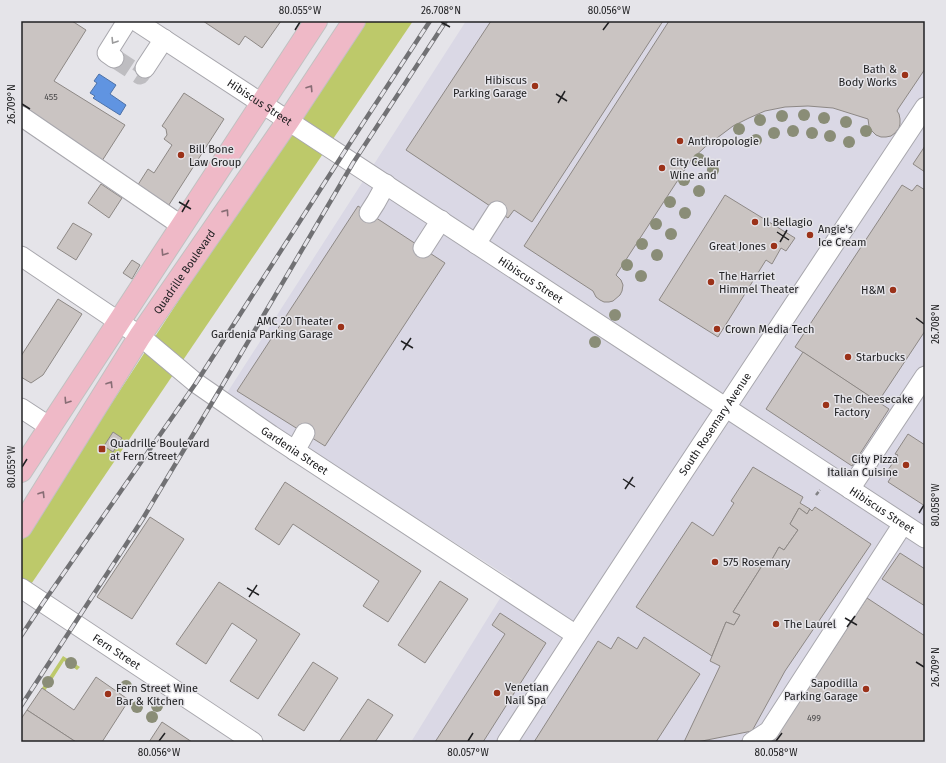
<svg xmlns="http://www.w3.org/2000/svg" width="946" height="763" viewBox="0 0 946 763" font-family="'Fira Sans',sans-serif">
<rect width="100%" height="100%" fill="#e5e4e9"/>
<path fill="#dad8e5" d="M466 21H925V742H411L512 579 225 396Z"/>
<g fill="#bdc96a">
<path d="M361 21H413L21 599V542Z"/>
<path d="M63 656 80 667 77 670 64 661 45 691 42 688Z"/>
</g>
<path fill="#6094e1" stroke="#4d72a8" d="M99 74 116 85 110 94 126 105 120 115 93 98 95 96 90 93 97 83 94 81Z"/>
<g fill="#cac4c2" stroke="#8d8885">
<path d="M21 21H72L86 30 54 81 125 125 100 164 21 113Z"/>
<path d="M203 21H281L262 48 245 36 239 45Z"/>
<path d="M491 21H663L532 222 514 210 508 218 406 150Z"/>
<path d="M669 21H925V69L898 109 897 111 899 114 900 119V124L899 128 895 133 891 136 886 137H881L876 135 872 131 869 126 868 119 833 108 808 106 785 107 765 111 749 118 733 126 705 147 691 160 616 275 621 280 623 285 622 291 620 295 613 301 609 302H604L600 300 596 297 593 291 524 246Z"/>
<path d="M184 93 224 119 165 211 134 191 148 169 154 173 172 145 164 139 167 135 166 129 162 126Z"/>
<path d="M925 146V172L913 164Z"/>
<path d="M101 184 122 198 109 218 88 203Z"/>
<path d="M902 185 912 191 917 185 925 190V331L878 402 795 347Z"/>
<path d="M725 195 795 238 786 251 781 248 772 264 766 260 718 337 659 300Z"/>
<path d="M358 206 445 263 325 446 237 391Z"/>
<path d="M73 223 92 234 76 260 57 248Z"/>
<path d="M132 260 140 265 132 279 123 273Z"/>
<path d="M58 299 82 314 43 375 31 383 21 377V356Z"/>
<path d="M803 352 889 409 852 466 766 409Z"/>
<path d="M113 432 122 438 113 452 104 446Z"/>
<path d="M908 434 925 445V506L888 482 893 474 888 470 898 455 895 454Z"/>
<path d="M753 467 803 497 800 503 810 509 807 514 799 508 790 524 798 530 784 550 779 547 770 563 765 561 733 612 740 615 734 625 726 622 712 656 636 607 692 522 713 536 734 503 731 501Z"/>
<path d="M285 482 421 571 388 622 363 606 379 581 293 524 279 545 255 529Z"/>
<path d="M815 507 871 544 785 671 752 731 697 742H684L720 666 710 661 726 622 734 625 740 615 733 612 765 561 770 563 779 547 784 550 798 530 790 524 799 508 807 514 810 509 812 511Z"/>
<path d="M150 517 184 539 132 619 97 597Z"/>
<path d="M900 553 925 569V606L882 579Z"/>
<path d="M440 581 468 599 425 663 398 645Z"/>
<path d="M219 582 300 634 258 699 230 681 257 640 232 623 206 664 176 644Z"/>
<path d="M867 598 925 636V742H773Z"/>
<path d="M500 613 546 643 483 742H435L505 634 492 625Z"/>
<path d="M618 637 637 649 644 637 700 674 656 742H534L598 641 611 649Z"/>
<path d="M313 662 338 678 304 731 278 715Z"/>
<path d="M96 677 129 700 102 742H76L27 710 42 688 74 710Z"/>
<path d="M368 699 393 715 375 742H339Z"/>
<path d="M27 710 76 742H21V719Z"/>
<path d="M162 722 192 742H149Z"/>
</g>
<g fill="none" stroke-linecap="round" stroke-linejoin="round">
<path stroke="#bebdc1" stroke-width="19" stroke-dasharray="19 10" stroke-linecap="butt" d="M114 58 140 75 145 68"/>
<g stroke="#a8a7ad" stroke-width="21">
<g id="minor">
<path id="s1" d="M136 21 925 538"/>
<path d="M114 58 107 53 127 21"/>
<path d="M145 68 164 39"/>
<path d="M21 116 182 226"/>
<path d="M369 213 376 202 386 184"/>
<path d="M476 244 497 211"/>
<path d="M423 248 441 220"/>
<path id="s2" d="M21 256 140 336 196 383 271 435 576 635"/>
<path d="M21 408 50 427"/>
<path d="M295 451 305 433"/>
<path d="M850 489 925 376"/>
<path id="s3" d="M21 588 253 742"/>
<path id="s4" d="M507 742C644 529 785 318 925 107"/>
<path d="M752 742 769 731 903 524"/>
</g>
</g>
<g stroke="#c1c1c1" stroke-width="24">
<g id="major">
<path d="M21 471 316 21"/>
<path id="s5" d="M21 527 140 336 288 121 354 21"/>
</g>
</g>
<path stroke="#828285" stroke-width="2.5" stroke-dasharray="4 2" stroke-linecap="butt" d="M816 495 820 490"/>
<use href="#minor" stroke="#fff" stroke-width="19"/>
<use href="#major" stroke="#efb9c7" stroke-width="22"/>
<g stroke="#717174" stroke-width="4.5">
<g id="rail">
<path d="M21 636 43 603 196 383 352 140 430 21"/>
<path d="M21 706 142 520 222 386 353 163 446 21"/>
</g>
</g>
<use href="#rail" stroke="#e5e4e9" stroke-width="3" stroke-dasharray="9" stroke-linecap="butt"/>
</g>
<g fill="#8a8d77">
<circle cx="804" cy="115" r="6"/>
<circle cx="782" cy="116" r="6"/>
<circle cx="824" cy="118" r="6"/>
<circle cx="760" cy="120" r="6"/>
<circle cx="846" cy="122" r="6"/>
<circle cx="739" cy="129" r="6"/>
<circle cx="793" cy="131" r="6"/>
<circle cx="866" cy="131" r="6"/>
<circle cx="774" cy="133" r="6"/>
<circle cx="812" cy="133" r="6"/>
<circle cx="830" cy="136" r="6"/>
<circle cx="756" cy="140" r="6"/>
<circle cx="849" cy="142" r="6"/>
<circle cx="699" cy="159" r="6"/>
<circle cx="713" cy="170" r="6"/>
<circle cx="684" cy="180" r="6"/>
<circle cx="699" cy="191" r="6"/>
<circle cx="670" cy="202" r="6"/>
<circle cx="685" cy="213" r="6"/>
<circle cx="656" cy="224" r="6"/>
<circle cx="671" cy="234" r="6"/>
<circle cx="642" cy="244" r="6"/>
<circle cx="657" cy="255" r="6"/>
<circle cx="627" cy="265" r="6"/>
<circle cx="641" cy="276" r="6"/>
<circle cx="615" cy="315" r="6"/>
<circle cx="595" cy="342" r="6"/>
<circle cx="71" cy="663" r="6"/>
<circle cx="48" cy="682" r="6"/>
<circle cx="126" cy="686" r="6"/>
<circle cx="157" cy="706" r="6"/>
<circle cx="137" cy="707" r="6"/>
<circle cx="152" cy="717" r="6"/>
</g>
<defs><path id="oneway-chevron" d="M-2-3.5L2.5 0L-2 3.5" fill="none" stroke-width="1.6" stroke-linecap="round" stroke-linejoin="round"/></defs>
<use stroke="#9b9b9c" href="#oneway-chevron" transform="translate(114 41) rotate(122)"/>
<g stroke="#886d75">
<use href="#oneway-chevron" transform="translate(310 88) rotate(-57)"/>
<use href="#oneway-chevron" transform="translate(226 212) rotate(-55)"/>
<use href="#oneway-chevron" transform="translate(164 253) rotate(123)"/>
<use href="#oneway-chevron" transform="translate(110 384) rotate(-58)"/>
<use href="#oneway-chevron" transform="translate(67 401) rotate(123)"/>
<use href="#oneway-chevron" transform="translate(42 494) rotate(-58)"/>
</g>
<path fill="none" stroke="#212123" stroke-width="1.5" d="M441 22 450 27M295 30 300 22M603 30 609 22M556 94 567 101M558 103 565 91M22 104 30 109M179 202 191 209M182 212 189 200M777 232 789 240M780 242 787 230M916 318 924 324M401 341 413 348M403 350 411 338M22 467 27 459M623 479 635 487M625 489 633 477M919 513 924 505M247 588 259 595M249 597 257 585M845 618 857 625M847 627 855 616M916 662 924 667M159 741 165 733M468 741 473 733M776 741 782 733"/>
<g fill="#9b3219" stroke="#e5e4e9" stroke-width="1.5">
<circle cx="905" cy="75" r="4"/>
<circle cx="535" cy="86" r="4"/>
<circle cx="680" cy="141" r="4"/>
<circle cx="181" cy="155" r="4"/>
<circle cx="662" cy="168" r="4"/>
<circle cx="755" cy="222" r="4"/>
<circle cx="810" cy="235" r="4"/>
<circle cx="774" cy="246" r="4"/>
<circle cx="711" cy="282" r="4"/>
<circle cx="893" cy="290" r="4"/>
<circle cx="341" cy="327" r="4"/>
<circle cx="717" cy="329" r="4"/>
<circle cx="848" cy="357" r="4"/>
<circle cx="826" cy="405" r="4"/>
<rect x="98" y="445" width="8" height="8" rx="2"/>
<circle cx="906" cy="465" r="4"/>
<circle cx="715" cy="562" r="4"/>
<circle cx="776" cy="624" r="4"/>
<circle cx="866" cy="689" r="4"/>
<circle cx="497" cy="693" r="4"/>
<circle cx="108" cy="694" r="4"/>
</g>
<g text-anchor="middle" stroke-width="3" stroke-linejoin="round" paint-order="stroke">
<g font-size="9" fill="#4b4a4b">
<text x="51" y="100">455</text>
<text x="814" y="721">499</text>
</g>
<g font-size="11" fill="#212123" stroke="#e5e4e9" text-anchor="start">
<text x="897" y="73" text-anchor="end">Bath &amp;<tspan x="897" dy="13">Body Works</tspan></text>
<text x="527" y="84" text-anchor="end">Hibiscus<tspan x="527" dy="13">Parking Garage</tspan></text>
<text x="688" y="145">Anthropologie</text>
<text x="189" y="153">Bill Bone<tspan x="189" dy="13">Law Group</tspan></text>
<text x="670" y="166">City Cellar<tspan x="670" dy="13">Wine and</tspan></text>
<text x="763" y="226">Il Bellagio</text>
<text x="818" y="233">Angie's<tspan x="818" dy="13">Ice Cream</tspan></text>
<text x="766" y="250" text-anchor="end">Great Jones</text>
<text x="719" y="280">The Harriet<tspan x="719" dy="13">Himmel Theater</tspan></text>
<text x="885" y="294" text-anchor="end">H&amp;M</text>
<text x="333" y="325" text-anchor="end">AMC 20 Theater<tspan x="333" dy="13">Gardenia Parking Garage</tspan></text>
<text x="725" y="333">Crown Media Tech</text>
<text x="856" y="361">Starbucks</text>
<text x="834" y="403">The Cheesecake<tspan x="834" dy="13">Factory</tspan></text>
<text x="110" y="447">Quadrille Boulevard<tspan x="110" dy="13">at Fern Street</tspan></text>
<text x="898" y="463" text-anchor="end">City Pizza<tspan x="898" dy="13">Italian Cuisine</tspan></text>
<text x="723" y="566">575 Rosemary</text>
<text x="784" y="628">The Laurel</text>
<text x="858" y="687" text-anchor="end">Sapodilla<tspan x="858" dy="13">Parking Garage</tspan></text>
<text x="505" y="691">Venetian<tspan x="505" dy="13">Nail Spa</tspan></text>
<text x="116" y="692">Fern Street Wine<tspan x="116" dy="13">Bar &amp; Kitchen</tspan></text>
</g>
<g font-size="11" fill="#212123" stroke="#e5e4e9">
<text dy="4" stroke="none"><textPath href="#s1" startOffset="148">Hibiscus Street</textPath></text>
<text dy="4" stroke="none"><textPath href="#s5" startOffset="303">Quadrille Boulevard</textPath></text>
<text dy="4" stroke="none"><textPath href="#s1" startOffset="472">Hibiscus Street</textPath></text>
<text dy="4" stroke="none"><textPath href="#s4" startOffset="380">South Rosemary Avenue</textPath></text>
<text dy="4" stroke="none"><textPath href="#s2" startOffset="336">Gardenia Street</textPath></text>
<text dy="4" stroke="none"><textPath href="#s1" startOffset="892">Hibiscus Street</textPath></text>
<text dy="4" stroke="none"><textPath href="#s3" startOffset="115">Fern Street</textPath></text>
</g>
</g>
<rect width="946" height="763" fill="none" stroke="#e5e4e9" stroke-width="44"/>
<rect x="22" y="22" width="902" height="719" fill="none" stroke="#212123" stroke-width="1.5"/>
<g font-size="10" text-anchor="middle" fill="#212123">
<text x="300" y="14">80.055°W</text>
<text x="441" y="14">26.708°N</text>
<text x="609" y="14">80.056°W</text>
<text transform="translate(11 104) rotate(-90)" y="4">26.709°N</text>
<text transform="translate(935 324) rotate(-90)" y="4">26.708°N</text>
<text transform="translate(11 467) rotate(-90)" y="4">80.055°W</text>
<text transform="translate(935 505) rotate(-90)" y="4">80.058°W</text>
<text transform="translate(935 667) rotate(-90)" y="4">26.709°N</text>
<text x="159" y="756">80.056°W</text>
<text x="468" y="756">80.057°W</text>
<text x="776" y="756">80.058°W</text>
</g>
</svg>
